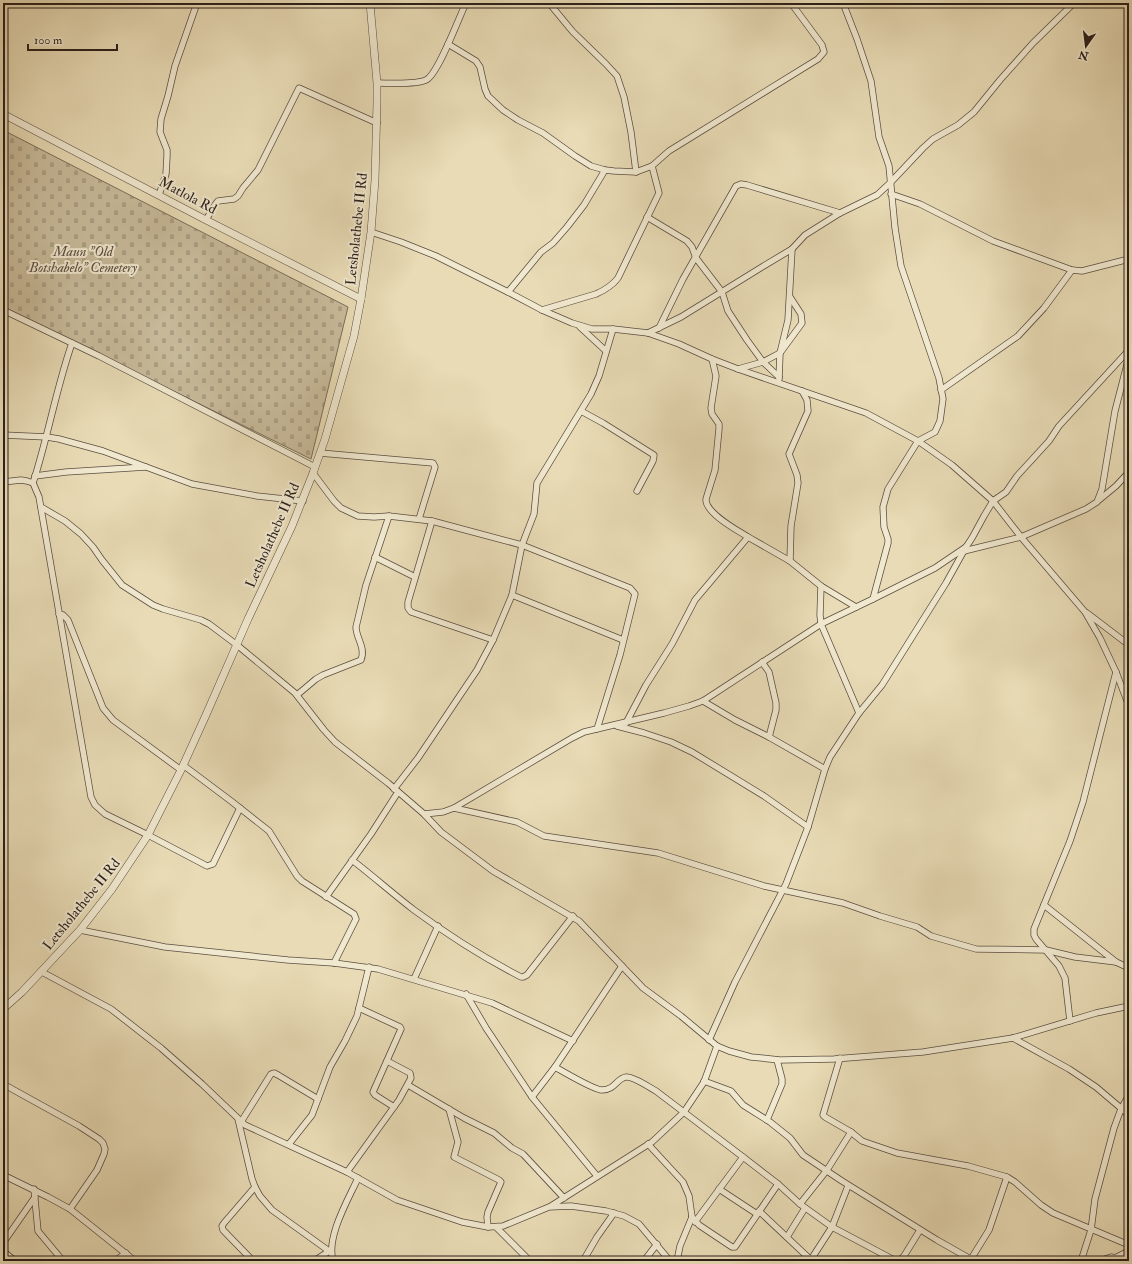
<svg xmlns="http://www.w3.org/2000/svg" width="1132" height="1264" viewBox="0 0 1132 1264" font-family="'IM FELL Double Pica',serif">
<defs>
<pattern id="cemetery-stones" width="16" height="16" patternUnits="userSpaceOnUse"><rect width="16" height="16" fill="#c8bb9b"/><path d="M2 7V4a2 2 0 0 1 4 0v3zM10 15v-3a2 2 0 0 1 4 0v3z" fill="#aca085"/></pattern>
</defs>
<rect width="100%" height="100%" fill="#e8dbb5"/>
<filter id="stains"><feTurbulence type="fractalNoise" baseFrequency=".005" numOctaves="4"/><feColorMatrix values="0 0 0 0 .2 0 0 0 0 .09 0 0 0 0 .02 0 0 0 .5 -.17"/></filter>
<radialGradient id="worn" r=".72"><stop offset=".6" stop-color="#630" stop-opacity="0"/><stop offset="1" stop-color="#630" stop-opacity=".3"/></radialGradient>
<path fill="url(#cemetery-stones)" stroke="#7a6d5a" d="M3 130 348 307 311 459 3 307Z"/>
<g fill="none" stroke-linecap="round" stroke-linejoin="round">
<g stroke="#5a4e41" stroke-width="7">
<g id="minor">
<path d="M843 3 857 39 871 81 879 137 889 166 895 228 901 266 939 378 943 399 940 421 935 432 918 441 888 489 883 507 884 527 888 539V543L873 599"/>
<path d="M448 44 476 61 480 67 485 89 488 96 503 110 518 120 543 133 575 156 591 166 605 170 614 171 636 172"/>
<path d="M377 83C389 83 416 85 426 80 438 75 459 17 466 3"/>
<path d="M652 166 669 151 818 59 824 52 822 45 791 3"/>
<path d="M891 194 920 204 993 241 1072 270 1082 271 1129 259"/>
<path d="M159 195 166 174 167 156V150L160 132 161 119 168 96 175 66 197 3"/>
<path d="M647 217 687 241 692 247 696 258 722 292 728 311 747 340 763 362 779 377"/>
<path d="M206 220 214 206 218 201 234 199 238 196 243 188 258 170 299 88 377 123"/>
<path d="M371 232 401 242 436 256 508 292 542 310 572 323 592 329H613L648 333 679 344 712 359 738 369 866 413 918 441 952 465 993 501 1021 537 1085 612 1100 638 1116 672 1129 706"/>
<path d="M508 292 541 252 553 243 567 227 584 205 605 170"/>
<path d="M3 310 99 356 315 467"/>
<path d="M542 310 596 294C605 290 612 286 618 278L659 193 652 166 636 172 631 132 624 97 617 76 606 64 573 32 549 3"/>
<path d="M580 327 606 351"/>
<path d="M659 328 683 279 736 186 741 184 747 185 840 213"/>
<path d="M648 333 681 317 762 267 792 249 805 235 840 213 877 195 890 183 923 148 933 139 958 125 974 112 1000 80 1033 43 1074 3"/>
<path d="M712 359 716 376 711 408 712 414 719 424V429L715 470 706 499C705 513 737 530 748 537"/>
<path d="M738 369 763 362 780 353 802 323 801 314 790 297"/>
<path d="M779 379 780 353 788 320 792 249"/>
<path d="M941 390 1018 336 1044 308 1072 270"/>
<path d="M581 411 603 423 654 455 653 461 637 491"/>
<path d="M3 435 47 437 59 439 103 451 192 484 257 496 303 501"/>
<path d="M320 453 433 463 435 467 419 519"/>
<path d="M313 473 334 501 341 508 358 516 374 517 389 516 432 521 522 545 534 514 537 483 591 394 599 376 613 329"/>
<path d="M35 476 66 472 146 467"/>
<path d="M3 482 21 480 27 481 33 483 39 497 91 797 95 805 105 814 148 835 207 866 213 864 240 808"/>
<path d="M33 483C48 437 56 389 72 343"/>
<path d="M1099 500 1116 486 1129 472"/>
<path d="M41 507 65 521 81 534 93 547 102 560 122 585 153 605 163 609 201 620 209 624 237 645 295 693 324 730 335 742 388 783 424 814 441 832 493 871 579 921 643 988 681 1016 717 1046 729 1051 751 1057 780 1060 834 1059 923 1052 1013 1038 1096 1013 1129 1006"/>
<path d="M432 521 408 602V608L411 612 493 640"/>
<path d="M964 551 1021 537 1086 509 1097 502 1102 489 1115 411 1129 357"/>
<path d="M375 557 415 577"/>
<path d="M790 561 791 526 798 483 797 475 789 454 808 411 807 400 802 391"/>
<path d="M821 586 856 607"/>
<path d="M512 595 623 640"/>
<path d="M1087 613 1129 645"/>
<path d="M59 614 63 615 68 620 103 708 113 720 181 770"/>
<path d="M762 662 769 672 776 703V710L769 737"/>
<path d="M297 695 316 679 323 675 361 660C366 648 356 638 356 627L366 585 389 516"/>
<path d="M703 701 735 720 769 737 825 769"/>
<path d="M626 723 646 685 672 644 695 600 748 537 790 561 821 586 820 615 821 624 859 713"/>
<path d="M617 726 644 733 671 742 692 752 764 796 808 827"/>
<path d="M183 765 231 801 269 831 297 876 302 881 354 914 356 919 334 963"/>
<path d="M394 789 418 758 477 670 493 640 512 595 522 545 630 588 635 594 620 655 597 729"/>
<path d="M454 808 517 822 544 836 658 853 764 886 843 903 880 916 917 927 931 936 976 949 1046 950 1075 957 1116 962 1129 968"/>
<path d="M424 814 443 812 454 808 572 738 584 732 664 713 689 706 703 701 821 624 873 599 935 568 966 547 972 538 984 516 993 501 1006 492 1017 476 1049 441 1059 426 1129 350"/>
<path d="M352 860C373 876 393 894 414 910 448 935 484 958 521 977H523L527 975 573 916"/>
<path d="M326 897 371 834 398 792"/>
<path d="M1044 905 1116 962"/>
<path d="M80 930 165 947 288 960 334 963 378 969 492 1003 573 1041"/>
<path d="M42 972 111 1009 161 1048 202 1084 245 1125 347 1172 397 1200 462 1222 488 1227 503 1226 549 1207 571 1206 606 1211 624 1216 639 1224 670 1261"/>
<path d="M414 979 438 926"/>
<path d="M466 994 486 1028 532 1097 597 1176"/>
<path d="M359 1008 400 1027 401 1029 373 1092 375 1095 394 1107"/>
<path d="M1070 1021 1065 978 1059 966 1036 939 1034 935V929L1070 841 1083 802 1116 672"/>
<path d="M1013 1038 1069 1069 1096 1087 1129 1115"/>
<path d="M709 1040 735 982 786 884 808 827 825 769 830 757 859 713 882 685 946 583 966 547"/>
<path d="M840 1058 823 1115 825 1117 851 1132 862 1141 897 1153 968 1166 1007 1177 1015 1182 1041 1205 1053 1213 1129 1245"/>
<path d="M555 1067C564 1072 594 1090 602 1090 615 1090 617 1078 626 1077 633 1076 649 1087 656 1091L743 1157 778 1184 800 1204 832 1227 896 1261 900 1260 904 1256 920 1230"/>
<path d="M704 1081 731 1091 743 1105 770 1122 790 1138 803 1155 842 1181 937 1240 974 1261"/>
<path d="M3 1084 79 1126 99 1139 103 1143 105 1149 104 1154 97 1170 70 1209"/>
<path d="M408 1085 464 1118 494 1133 512 1148 523 1154 564 1198"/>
<path d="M532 1097 555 1067 622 966"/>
<path d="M449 1109 458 1142 454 1157 499 1180 501 1182 488 1212 487 1217 488 1227"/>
<path d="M238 1119 252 1179 255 1187 260 1196 272 1210 329 1251"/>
<path d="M767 1120 782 1084V1079L777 1060"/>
<path d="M241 1122 271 1074 274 1073 278 1075 318 1099"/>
<path d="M289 1144 312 1115 330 1067 345 1041 357 1016 369 967"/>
<path d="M648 1144 683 1182 689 1196 692 1217 680 1246 677 1261"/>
<path d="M347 1172 399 1100 411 1078 410 1073 387 1061"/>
<path d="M3 1175 48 1197 70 1209 135 1261"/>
<path d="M34 1189 38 1231 63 1261"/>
<path d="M719 1189 757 1214"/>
<path d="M800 1204 827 1170 851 1132"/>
<path d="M551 1206 652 1142 684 1112 704 1082 717 1046"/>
<path d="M759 1211 811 1260"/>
<path d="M692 1217 699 1225 732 1247H735L778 1184"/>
<path d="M695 1222 743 1157"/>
<path d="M496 1227 530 1261"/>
<path d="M787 1237 805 1208"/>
<path d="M3 1243 35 1197"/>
<path d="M3 1251 15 1261"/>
<path d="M1117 1257 1129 1251"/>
<path d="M971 1259 989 1230 1007 1177"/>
<path d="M115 1261 126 1253"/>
<path d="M253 1261 223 1230 222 1226 224 1223 255 1187"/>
<path d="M314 1261 331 1250"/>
<path d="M333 1261C326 1237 348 1200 358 1178"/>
<path d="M583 1261 597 1237 614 1213"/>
<path d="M644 1261 657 1244"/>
<path d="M810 1261 832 1227 848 1186"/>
<path d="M1081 1261 1091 1230 1095 1199 1114 1128 1121 1109 1129 1095"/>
<path d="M1099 1261 1111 1257 1129 1260"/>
</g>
</g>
<g stroke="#5a4e41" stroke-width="8">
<g id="tertiary">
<path d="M3 114 206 220 361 299"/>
<path d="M3 1009 22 992 80 930 112 889 148 835 181 770 206 715 248 619 292 526 313 473 325 439 354 336 361 299 371 232 375 180 377 102V83L370 3"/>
</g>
</g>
<use href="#minor" stroke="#f0e8cf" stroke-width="5.5"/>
<use href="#tertiary" stroke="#f0e8cf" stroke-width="7"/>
</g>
<g text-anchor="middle" stroke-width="4" stroke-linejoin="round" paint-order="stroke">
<g font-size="14" fill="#2b1f1a" stroke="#f0e8cf">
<text transform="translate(188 195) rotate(28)" y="5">Matlola Rd</text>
<text transform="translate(356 229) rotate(-84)" y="5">Letsholathebe II Rd</text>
<text transform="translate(272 535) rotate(-66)" y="5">Letsholathebe II Rd</text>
<text transform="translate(81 904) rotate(-51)" y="5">Letsholathebe II Rd</text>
</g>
<g font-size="14" font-style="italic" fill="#5a4e41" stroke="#f0e8cf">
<text x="83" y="256">Maun "Old<tspan x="83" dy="16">Botshabelo" Cemetery</tspan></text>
</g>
</g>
<rect width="1132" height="1264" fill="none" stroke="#e8dbb5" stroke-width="16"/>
<rect x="4" y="4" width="1124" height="1256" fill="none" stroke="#2b1f1a" stroke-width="2"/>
<rect x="8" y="8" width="1116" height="1248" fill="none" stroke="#2b1f1a"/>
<g transform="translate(1086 46) rotate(194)" stroke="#f0e8cf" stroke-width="3" paint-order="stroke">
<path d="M0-3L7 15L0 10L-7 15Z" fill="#2b1f1a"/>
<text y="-6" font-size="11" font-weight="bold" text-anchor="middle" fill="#2b1f1a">N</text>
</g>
<path d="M28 44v6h89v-6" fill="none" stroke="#2b1f1a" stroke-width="2"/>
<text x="34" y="44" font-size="12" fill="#2b1f1a" stroke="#f0e8cf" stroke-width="3" paint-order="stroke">100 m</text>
<rect width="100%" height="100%" filter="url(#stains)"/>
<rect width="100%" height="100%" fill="url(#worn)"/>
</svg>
